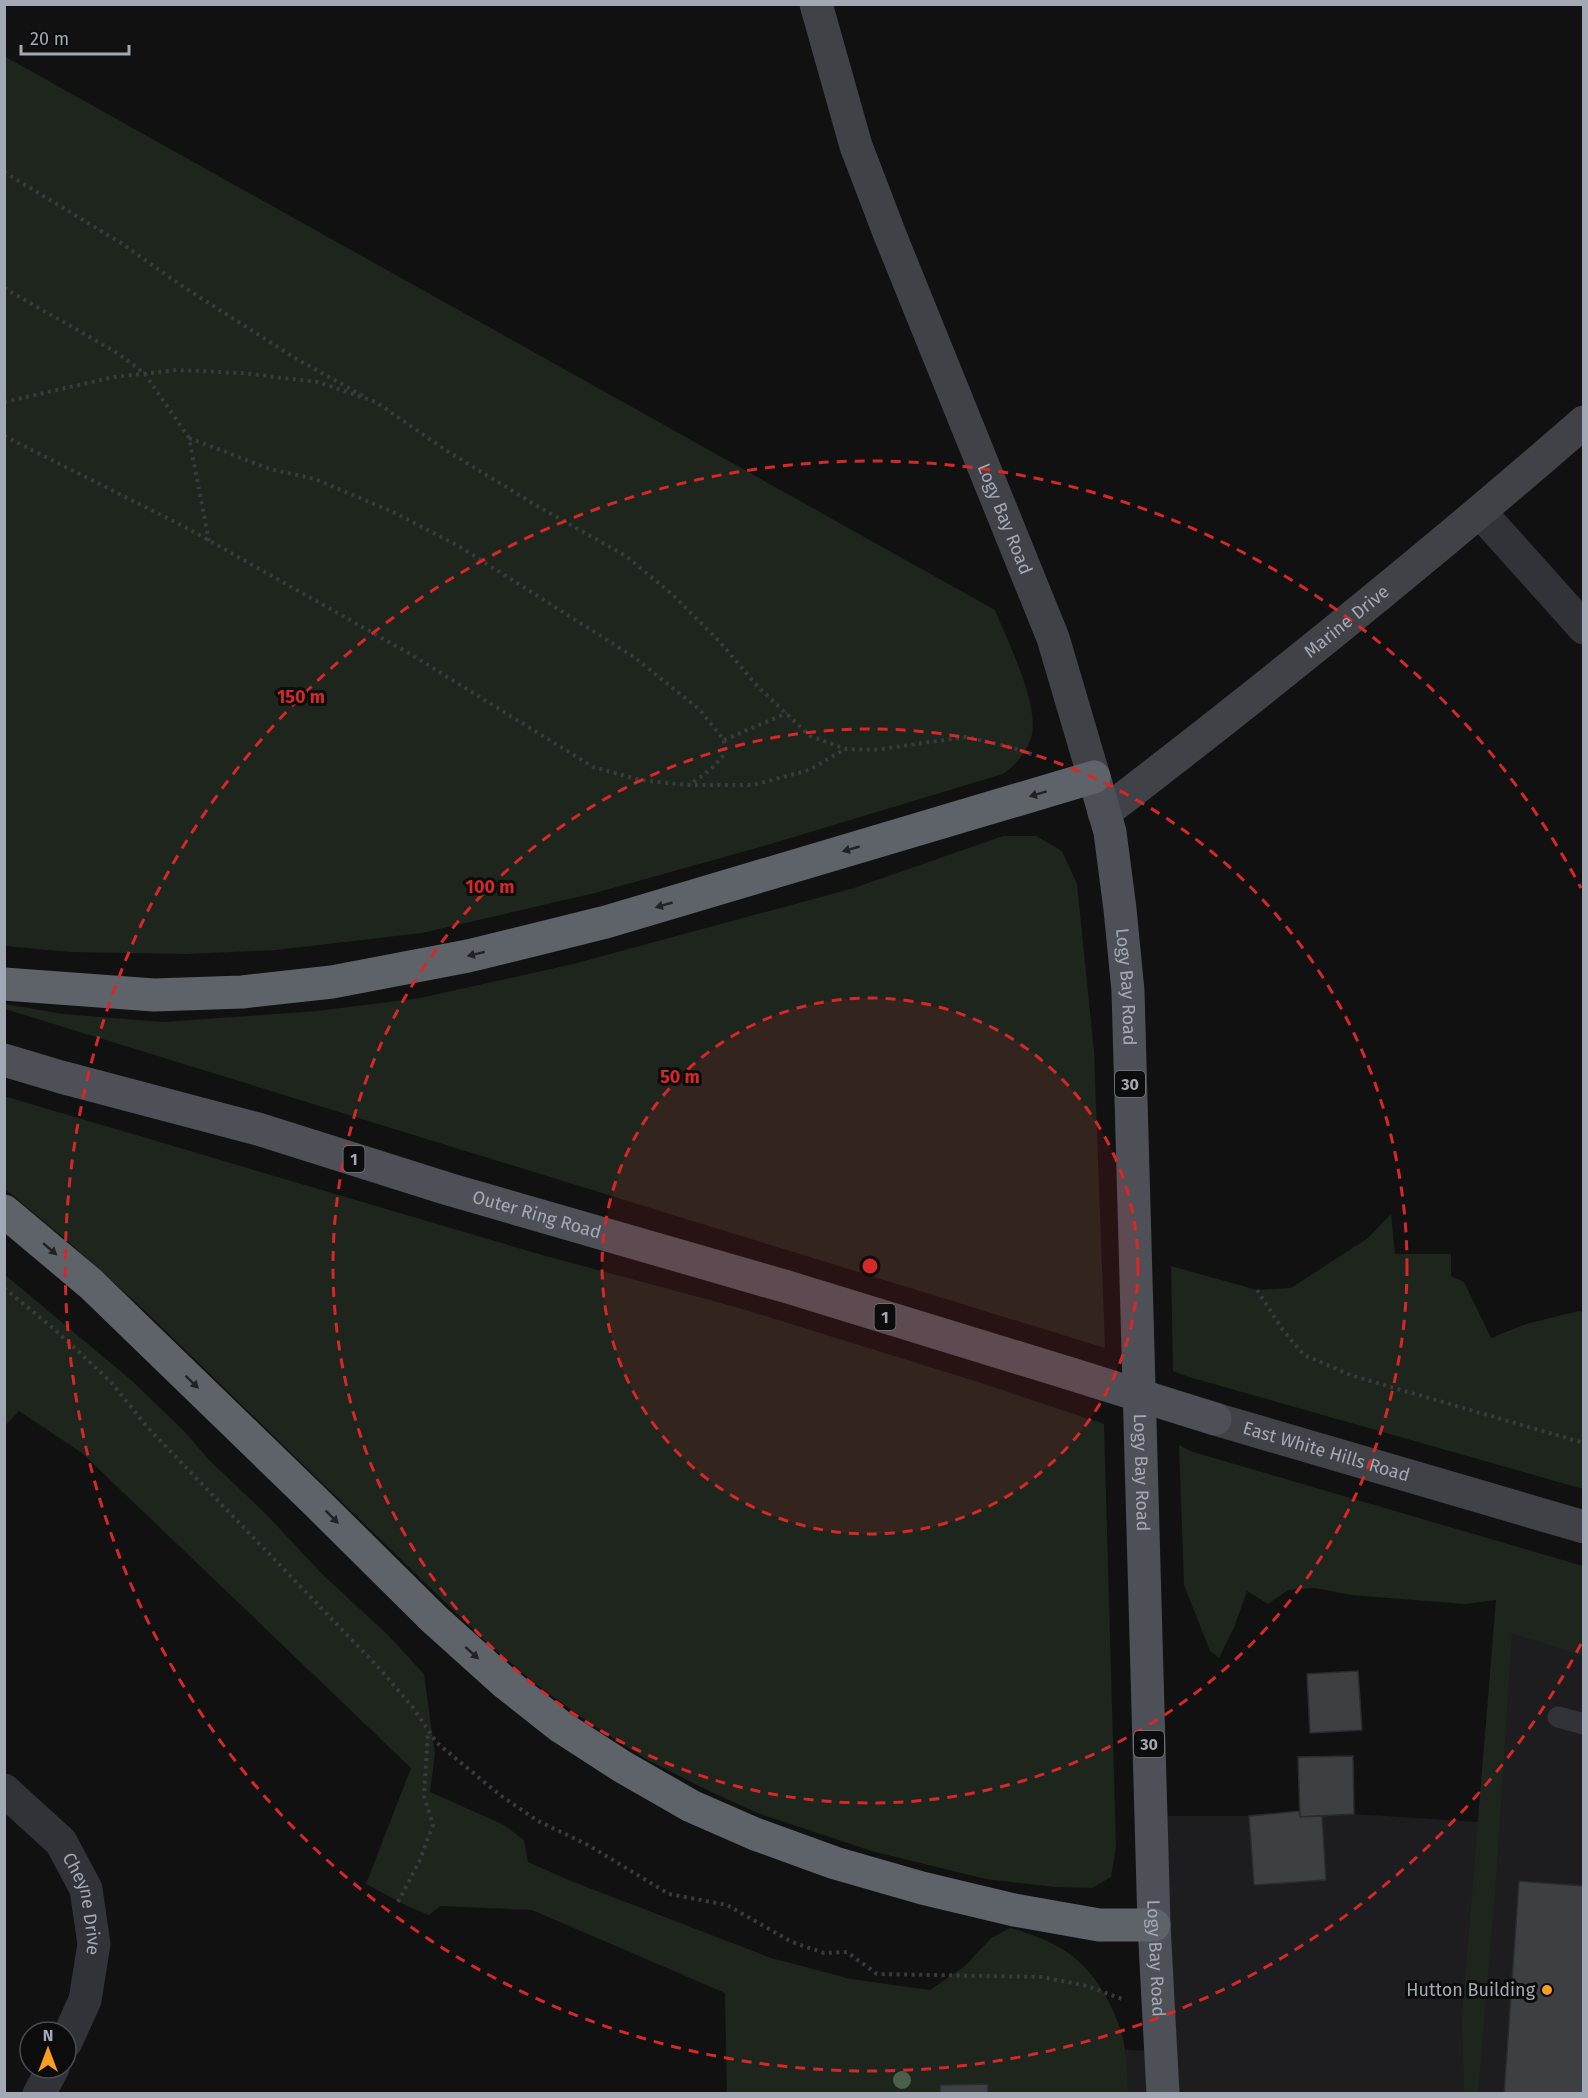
<svg xmlns="http://www.w3.org/2000/svg" width="1588" height="2098" viewBox="0 0 1588 2098" font-family="'Fira Sans',sans-serif">
<rect width="100%" height="100%" fill="#111112"/>
<path fill="#1d1d1f" d="M1499 1570 1583 1595V2093H727L725 1993 860 2032 1161 2052 1151 1816H1249L1299 1811 1300 1817 1354 1814 1478 1822Z"/>
<g fill="#1d251d">
<path d="M4 56 995 610C1007 640 1041 707 1031 738 1026 753 1016 765 1003 774L764 846 595 893 422 933 276 950 185 954 70 952 5 946Z"/>
<path d="M1003 836H1036L1062 851 1077 884 1094 1051 1105 1348 5 1009V1004L63 1014 164 1022 317 1011 420 998 573 964 854 888Z"/>
<path d="M4 1096 535 1253 739 1308 978 1382 1104 1424 1116 1847 1111 1877 1092 1888 1055 1887 986 1879 875 1852 757 1813 701 1787 648 1760 591 1724 537 1685 485 1641 143 1309 71 1244 5 1189Z"/>
<path d="M1391 1214 1395 1254H1451V1276L1464 1282 1491 1338 1526 1324 1579 1311 1583 1312V1489L1189 1377 1173 1371 1171 1266 1257 1290 1291 1288 1368 1238Z"/>
<path d="M4 1274 131 1380 185 1432 209 1460 266 1514 322 1574 388 1635 424 1674 435 1754 430 1792 504 1825 524 1840 528 1862 571 1881 771 1958 851 1979 930 1990 965 1966 991 1938 1010 1928C1024 1932 1040 1937 1053 1944 1090 1961 1115 2004 1124 2043 1127 2060 1127 2076 1128 2093H988L987 2084 940 2085V2094L727 2093 725 1993 532 1910 440 1906 429 1915 407 1906 366 1884 411 1768 82 1453 19 1411 5 1426Z"/>
<path d="M1179 1445 1190 1451 1583 1566V1656L1512 1633 1496 1880 1478 2093H1464L1462 2016 1496 1600 1466 1604 1439 1602 1351 1595 1315 1588 1288 1590 1268 1604 1247 1591 1235 1625 1219 1658 1210 1651 1184 1585Z"/>
</g>
<g fill="#3d3f42" stroke="#2b2b2f" stroke-width="1.5">
<path d="M1358 1671 1362 1730 1310 1733 1307 1674Z"/>
<path d="M1353 1756 1354 1814 1300 1817 1298 1757Z"/>
<path d="M1299 1811 1300 1817 1322 1816 1326 1880 1254 1885 1249 1816Z"/>
<path d="M1519 1881 1584 1886V2094H1504Z"/>
<path d="M988 2084V2094H940V2085Z"/>
</g>
<g fill="none" stroke-linecap="round" stroke-linejoin="round">
<g stroke="#383a3f" stroke-width="4" stroke-dasharray="3 4.5" stroke-linecap="butt">
<path d="M4 172 121 243 179 284 295 358 365 397"/>
<path d="M4 288 119 354 145 374 189 438 209 541"/>
<path d="M4 402 114 377 177 370 242 373 318 382 376 402 447 451 539 507 626 556 673 595 720 642 758 687 810 736 846 749 874 750 966 737 1007 746 1037 756"/>
<path d="M4 436 185 527 412 655 593 767 640 780 686 785H753L809 770 845 749"/>
<path d="M189 438 270 469 315 479 393 512 457 545 634 657 699 709 724 740V755L711 769 691 784"/>
<path d="M724 740 787 713"/>
<path d="M4 1288 53 1328 111 1382 148 1428 378 1667 411 1705 437 1743 500 1795 538 1821 588 1845 669 1894 727 1905 792 1942 824 1953 847 1952 877 1974 1042 1977 1087 1986 1122 1999"/>
<path d="M1257 1290 1282 1329 1304 1355 1353 1376 1584 1443"/>
<path d="M398 1902 419 1862 433 1825 424 1796 428 1732"/>
</g>
<path stroke="#323338" stroke-width="21" d="M1558 1717 1584 1724"/>
<g stroke="#323338" stroke-width="33">
<path d="M1480 512 1584 628"/>
<path id="s1" d="M4 1790 61 1842 86 1889 94 1944 85 2000 66 2042"/>
<path d="M39 2094 53 2068"/>
</g>
<g stroke="#404248" stroke-width="33">
<path id="s2" d="M816 4 856 146 890 235 1053 638 1094 777"/>
<path id="s3" d="M1104 813C1268 687 1428 558 1584 422"/>
<path id="s4" d="M1215 1419 1584 1527"/>
</g>
<g stroke="#4e5057" stroke-width="33">
<path id="s5" d="M1094 777 1110 832 1120 909 1128 991 1154 1925 1163 2094"/>
<path id="s6" d="M4 1060 61 1077 258 1129 448 1189 791 1288 1068 1373"/>
</g>
<g stroke="#5e6269" stroke-width="33">
<path d="M4 984 154 995 242 992 332 982 468 956 606 922 1094 777"/>
<path d="M4 1211 91 1284 317 1503 434 1619 504 1682 561 1727 623 1767 691 1806 755 1834 835 1863 922 1888 1014 1910 1099 1925H1154"/>
</g>
<path stroke="#4e5057" stroke-width="33" d="M1068 1373 1215 1419"/>
</g>
<circle fill="#4a604a" cx="902" cy="2080" r="9"/>
<defs><path id="oneway-solid" d="M-6-.8H1V-3.2L6.5 0L1 3.2V.8H-6Z" transform="scale(1.5)"/></defs>
<g fill="#202224">
<use href="#oneway-solid" transform="translate(1038 794) rotate(163)"/>
<use href="#oneway-solid" transform="translate(851 849) rotate(164)"/>
<use href="#oneway-solid" transform="translate(664 905) rotate(164)"/>
<use href="#oneway-solid" transform="translate(476 954) rotate(166)"/>
<use href="#oneway-solid" transform="translate(50 1249) rotate(41)"/>
<use href="#oneway-solid" transform="translate(192 1382) rotate(44)"/>
<use href="#oneway-solid" transform="translate(332 1517) rotate(45)"/>
<use href="#oneway-solid" transform="translate(472 1653) rotate(42)"/>
</g>
<circle cx="870" cy="1266" r="268" fill="#d62828" fill-opacity=".12"/>
<g fill="none" stroke="#d62828" stroke-width="3" stroke-dasharray="10 8">
<circle cx="870" cy="1266" r="268"/>
<circle cx="870" cy="1266" r="537"/>
<path d="M1581 1644A805 805 0 1 1 1581 888"/>
</g>
<circle fill="#f79d24" stroke="#0c0c0d" stroke-width="2" cx="1547" cy="1990" r="6"/>
<g text-anchor="middle" stroke-width="6" stroke-linejoin="round" paint-order="stroke">
<g fill="#0c0c0d" stroke="#757a82" stroke-width="1.5">
<rect x="1115" y="1071" width="30" height="26" rx="4.5"/>
<rect x="343.5" y="1146" width="21" height="26" rx="4.5"/>
<rect x="874.5" y="1304" width="21" height="26" rx="4.5"/>
<rect x="1134" y="1731" width="30" height="26" rx="4.5"/>
</g>
<g font-size="16" font-weight="bold" fill="#a2a9b4">
<text x="1130" y="1090">30</text>
<text x="354" y="1165">1</text>
<text x="885" y="1323">1</text>
<text x="1149" y="1750">30</text>
</g>
<g font-size="18" fill="#a2a9b4" stroke="#0c0c0d">
<text dy="6" stroke="none"><textPath href="#s2" startOffset="549">Logy Bay Road</textPath></text>
<text dy="6" stroke="none"><textPath href="#s3" startOffset="309">Marine Drive</textPath></text>
<text dy="6" stroke="none"><textPath href="#s5" startOffset="213">Logy Bay Road</textPath></text>
<text dy="6" stroke="none"><textPath href="#s6" startOffset="555">Outer Ring Road</textPath></text>
<text dy="6" stroke="none"><textPath href="#s4" startOffset="116">East White Hills Road</textPath></text>
<text dy="6" stroke="none"><textPath href="#s5" startOffset="699">Logy Bay Road</textPath></text>
<text dy="6" stroke="none"><textPath href="#s1" startOffset="144">Cheyne Drive</textPath></text>
<text dy="6" stroke="none"><textPath href="#s5" startOffset="1185">Logy Bay Road</textPath></text>
</g>
<g font-size="18" fill="#a2a9b4" stroke="#0c0c0d" text-anchor="end">
<text x="1535" y="1996">Hutton Building</text>
</g>
</g>
<circle cx="870" cy="1266" r="9" fill="#d62828" stroke="#0c0c0d" stroke-width="3"/>
<g font-size="18" text-anchor="middle" font-weight="bold" fill="#d62828" stroke="#0c0c0d" stroke-width="6" stroke-linejoin="round" paint-order="stroke">
<text x="301" y="703">150 m</text>
<text x="490" y="893">100 m</text>
<text x="680" y="1083">50 m</text>
</g>
<rect width="1588" height="2098" fill="none" stroke="#a2a9b4" stroke-width="12"/>
<g transform="translate(48 2050)"><circle r="28" fill="#0c0c0d" stroke="#484b50" stroke-width="1.5"/>
<path d="M0-4.5L10 22L0 15L-10 22Z" fill="#f79d24"/>
<text y="-9" font-size="16" font-weight="bold" text-anchor="middle" fill="#a2a9b4">N</text>
</g>
<path d="M21 45v9h108v-9" fill="none" stroke="#a2a9b4" stroke-width="3"/>
<text x="30" y="45" font-size="18" fill="#a2a9b4" stroke="#0c0c0d" stroke-width="4.5" paint-order="stroke">20 m</text>
</svg>
